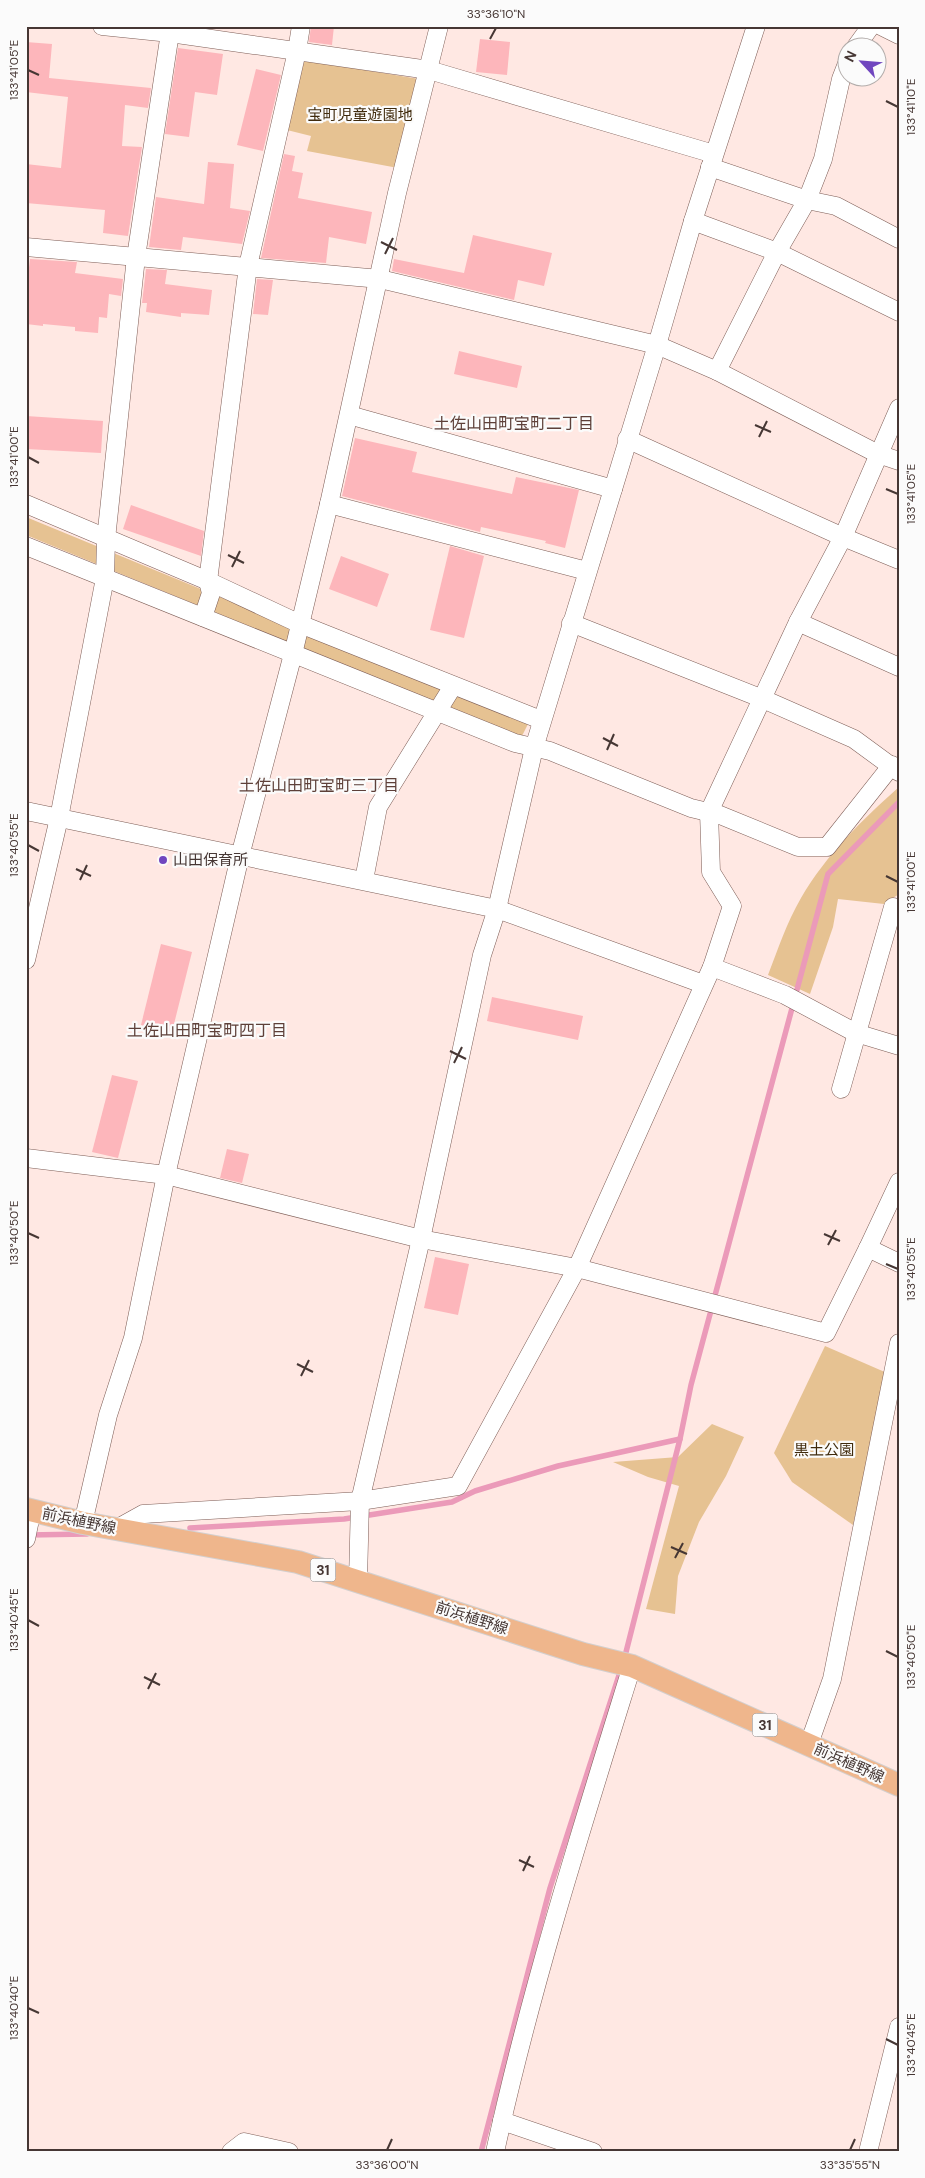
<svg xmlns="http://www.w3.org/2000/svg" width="925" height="2178" viewBox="0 0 925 2178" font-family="'DM Sans','Noto Sans JP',sans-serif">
<rect width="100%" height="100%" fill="#ffe8e3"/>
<g fill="#e6c292">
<path d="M304 60 419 79 398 168 307 151 311 136 287 130Z"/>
<path d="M26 517 528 724 521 738 26 535Z"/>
<path d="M899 787V894L884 904 838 899 833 927 810 994 768 975C778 949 787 922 801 898 826 855 862 820 899 787Z"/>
<path d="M825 1346 887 1373 853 1525 792 1482 774 1453Z"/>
<path d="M712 1424 744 1437 726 1476 699 1522 678 1576 675 1614 646 1609 679 1486 648 1477 613 1462 678 1457Z"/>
</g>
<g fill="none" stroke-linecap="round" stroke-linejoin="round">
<g stroke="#eb9ab9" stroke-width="5.5">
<path d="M190 1528 344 1519 452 1502 475 1491 558 1466 680 1439"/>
<path d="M28 1535 87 1534"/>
<path d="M624 1660 680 1439 691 1385 828 874 899 802"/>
<path d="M481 2152 550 1888 621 1669"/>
</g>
</g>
<g fill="#fdb6bb">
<path d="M311 26H334L332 45 309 42Z"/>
<path d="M480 39 510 42 507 75 476 72Z"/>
<path d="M26 42 52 44 49 78 151 88 148 108 125 105 122 146 142 147 128 236 103 233 105 210 26 203V164L61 168 68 97 26 92Z"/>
<path d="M178 48 223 54 217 95 195 92 189 137 165 134Z"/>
<path d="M256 69 281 75 263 151 237 145Z"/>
<path d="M284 154 295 156 292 171 303 173 298 198 372 212 366 244 329 237 326 263 261 258Z"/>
<path d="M208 162 234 164 230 208 250 211 242 244 183 237 181 250 149 247 156 197 204 204Z"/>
<path d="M473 235 552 253 544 286 518 280 514 300 392 271 394 259 464 273Z"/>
<path d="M30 259 77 262 75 273 123 279 121 296 109 294 107 318 99 317 98 333 75 331V327L43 324V326L26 324V294Z"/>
<path d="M146 269 167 270 165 284 212 290 209 315 181 313V317L146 312 147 303H142Z"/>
<path d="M257 279 273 280 268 315 253 314Z"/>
<path d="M459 351 522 366 517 388 454 374Z"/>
<path d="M26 416 103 421 101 453 26 449Z"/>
<path d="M355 438 417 452 412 472 512 494 516 477 579 490 565 548 545 543 546 541 481 527 480 532 342 496Z"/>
<path d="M131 505 204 531 201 556 123 529Z"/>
<path d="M450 546 484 556 464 638 430 630Z"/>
<path d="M341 556 389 574 377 607 329 589Z"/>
<path d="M161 944 192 952 172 1032 141 1025Z"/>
<path d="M492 997 583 1016 578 1040 487 1021Z"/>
<path d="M112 1075 138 1081 118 1158 92 1152Z"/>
<path d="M227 1149 249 1154 242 1183 220 1178Z"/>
<path d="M435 1257 469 1264 458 1315 424 1308Z"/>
</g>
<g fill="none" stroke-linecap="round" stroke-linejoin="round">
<g stroke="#7e5e57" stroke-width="19">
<g id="minor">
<path d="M102 26 170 33 429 70 714 154"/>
<path d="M881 26 899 35"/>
<path d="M855 48 871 26"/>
<path d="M710 167 807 200 836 206 899 239"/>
<path d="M693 221 777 252 899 312"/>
<path d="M26 247 380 279 657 345 717 371 878 454 899 461"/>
<path d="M717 371 777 252 807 200 823 159 841 79 848 61"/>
<path d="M349 415 613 489"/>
<path d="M627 439 843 537 899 560"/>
<path d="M26 504 208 581 300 624 541 720"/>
<path d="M329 504 587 571"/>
<path d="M26 546 515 743 550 751 691 808 720 815 798 847H827L892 765"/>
<path d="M203 617 211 593 208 581 248 266 297 51 301 26"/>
<path d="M798 622 899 667"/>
<path d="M571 623 763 699 854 739 899 772"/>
<path d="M26 811 497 909 703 984"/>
<path d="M364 880 378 807 453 686"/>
<path d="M26 960 59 818 105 578 106 539 136 257 171 26"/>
<path d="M712 967 785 995 856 1033 899 1046"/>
<path d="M841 1089 893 907 899 909"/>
<path d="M26 1158 166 1175 421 1239 577 1268 826 1333 868 1248"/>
<path d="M899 1182 868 1248 899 1263"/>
<path d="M83 1523 108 1415 133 1338 166 1175 240 856 293 654 329 504 397 193 439 26"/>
<path d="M116 1529 143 1514 360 1501 458 1486 577 1268 712 967 732 906 711 872 709 812 798 622 843 537 899 408"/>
<path d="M26 1539 32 1510"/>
<path d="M358 1581 360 1501 421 1239 482 955 497 909 534 748 657 345 693 221 756 26"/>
<path d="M809 1744 832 1679 899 1343"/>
<path d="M502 2121 593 2152"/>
<path d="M231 2152 244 2142 289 2152"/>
<path d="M495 2152C531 1987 582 1827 632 1666"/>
<path d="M868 2152 899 2027"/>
</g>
</g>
<g stroke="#d3cfce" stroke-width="24">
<path id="major" d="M26 1509 83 1523 298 1562 583 1654 632 1666 899 1785"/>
</g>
<use href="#minor" stroke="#fff" stroke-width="18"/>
<use href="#major" stroke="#efb68c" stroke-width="22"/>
</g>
<path fill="none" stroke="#463734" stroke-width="2" d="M490 39 496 28M28 70 39 75M886 101 898 107M381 242 397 250M385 254 393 238M755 425 771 432M759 437 767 421M28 457 39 463M886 489 898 494M228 555 244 563M232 567 240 551M603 738 618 746M607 750 614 734M28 845 39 851M76 869 91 876M886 876 898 882M80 880 87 865M450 1051 466 1059M454 1063 462 1047M28 1233 39 1238M824 1234 840 1241M828 1245 836 1230M886 1264 898 1269M297 1364 313 1372M301 1376 309 1360M671 1547 687 1554M675 1558 683 1543M28 1620 39 1626M886 1651 898 1657M144 1677 160 1685M148 1689 156 1673M519 1860 534 1867M523 1871 530 1856M28 2008 39 2013M886 2039 898 2045M387 2150 392 2139M850 2150 855 2139"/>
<circle fill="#7046bf" stroke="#fbfbfb" stroke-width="2" cx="163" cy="860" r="5"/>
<g text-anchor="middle" stroke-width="4.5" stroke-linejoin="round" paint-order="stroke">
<g fill="#fbfbfb" stroke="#7c7270" stroke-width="1">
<rect x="310.5" y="1558.5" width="25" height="23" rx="4"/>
<rect x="752.5" y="1713.5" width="25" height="23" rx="4"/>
</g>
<g font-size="14" font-weight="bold" fill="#463734">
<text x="323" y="1575">31</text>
<text x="765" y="1730">31</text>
</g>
<g font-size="15" fill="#402b0d" stroke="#fbfbfb">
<text x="360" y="120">宝町児童遊園地</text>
<text x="824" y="1455">黒土公園</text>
</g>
<g font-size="15" fill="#463734" stroke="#fbfbfb" text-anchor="start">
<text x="173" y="865">山田保育所</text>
</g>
<g font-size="15" fill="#463734" stroke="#fbfbfb">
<text transform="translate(79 1521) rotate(12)" y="5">前浜植野線</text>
<text transform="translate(472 1618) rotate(18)" y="5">前浜植野線</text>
<text transform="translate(849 1763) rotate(24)" y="5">前浜植野線</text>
</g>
<g font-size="16" fill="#5e4039" stroke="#fbfbfb">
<text x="514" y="429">土佐山田町宝町二丁目</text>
<text x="319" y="791">土佐山田町宝町三丁目</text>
<text x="207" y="1036">土佐山田町宝町四丁目</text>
</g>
</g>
<rect width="925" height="2178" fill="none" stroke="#fbfbfb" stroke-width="55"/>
<g transform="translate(862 62) rotate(296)"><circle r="24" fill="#fbfbfb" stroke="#b3adab"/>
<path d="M0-4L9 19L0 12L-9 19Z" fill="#7046bf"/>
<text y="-8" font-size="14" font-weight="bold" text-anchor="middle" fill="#463734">N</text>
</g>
<rect x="28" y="28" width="870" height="2122" fill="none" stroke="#463734" stroke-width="2"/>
<g font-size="12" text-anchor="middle" fill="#463734">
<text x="496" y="18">33°36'10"N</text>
<text transform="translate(14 70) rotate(-90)" y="4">133°41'05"E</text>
<text transform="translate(911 107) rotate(-90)" y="4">133°41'10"E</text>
<text transform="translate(14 457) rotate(-90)" y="4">133°41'00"E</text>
<text transform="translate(911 494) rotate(-90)" y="4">133°41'05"E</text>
<text transform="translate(14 845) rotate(-90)" y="4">133°40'55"E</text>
<text transform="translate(911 882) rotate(-90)" y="4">133°41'00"E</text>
<text transform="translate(14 1233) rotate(-90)" y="4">133°40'50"E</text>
<text transform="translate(911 1269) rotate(-90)" y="4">133°40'55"E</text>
<text transform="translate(14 1620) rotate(-90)" y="4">133°40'45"E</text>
<text transform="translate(911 1657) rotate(-90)" y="4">133°40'50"E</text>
<text transform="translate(14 2008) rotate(-90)" y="4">133°40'40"E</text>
<text transform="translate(911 2045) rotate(-90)" y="4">133°40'45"E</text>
<text x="387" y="2169">33°36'00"N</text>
<text x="850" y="2169">33°35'55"N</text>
</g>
</svg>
